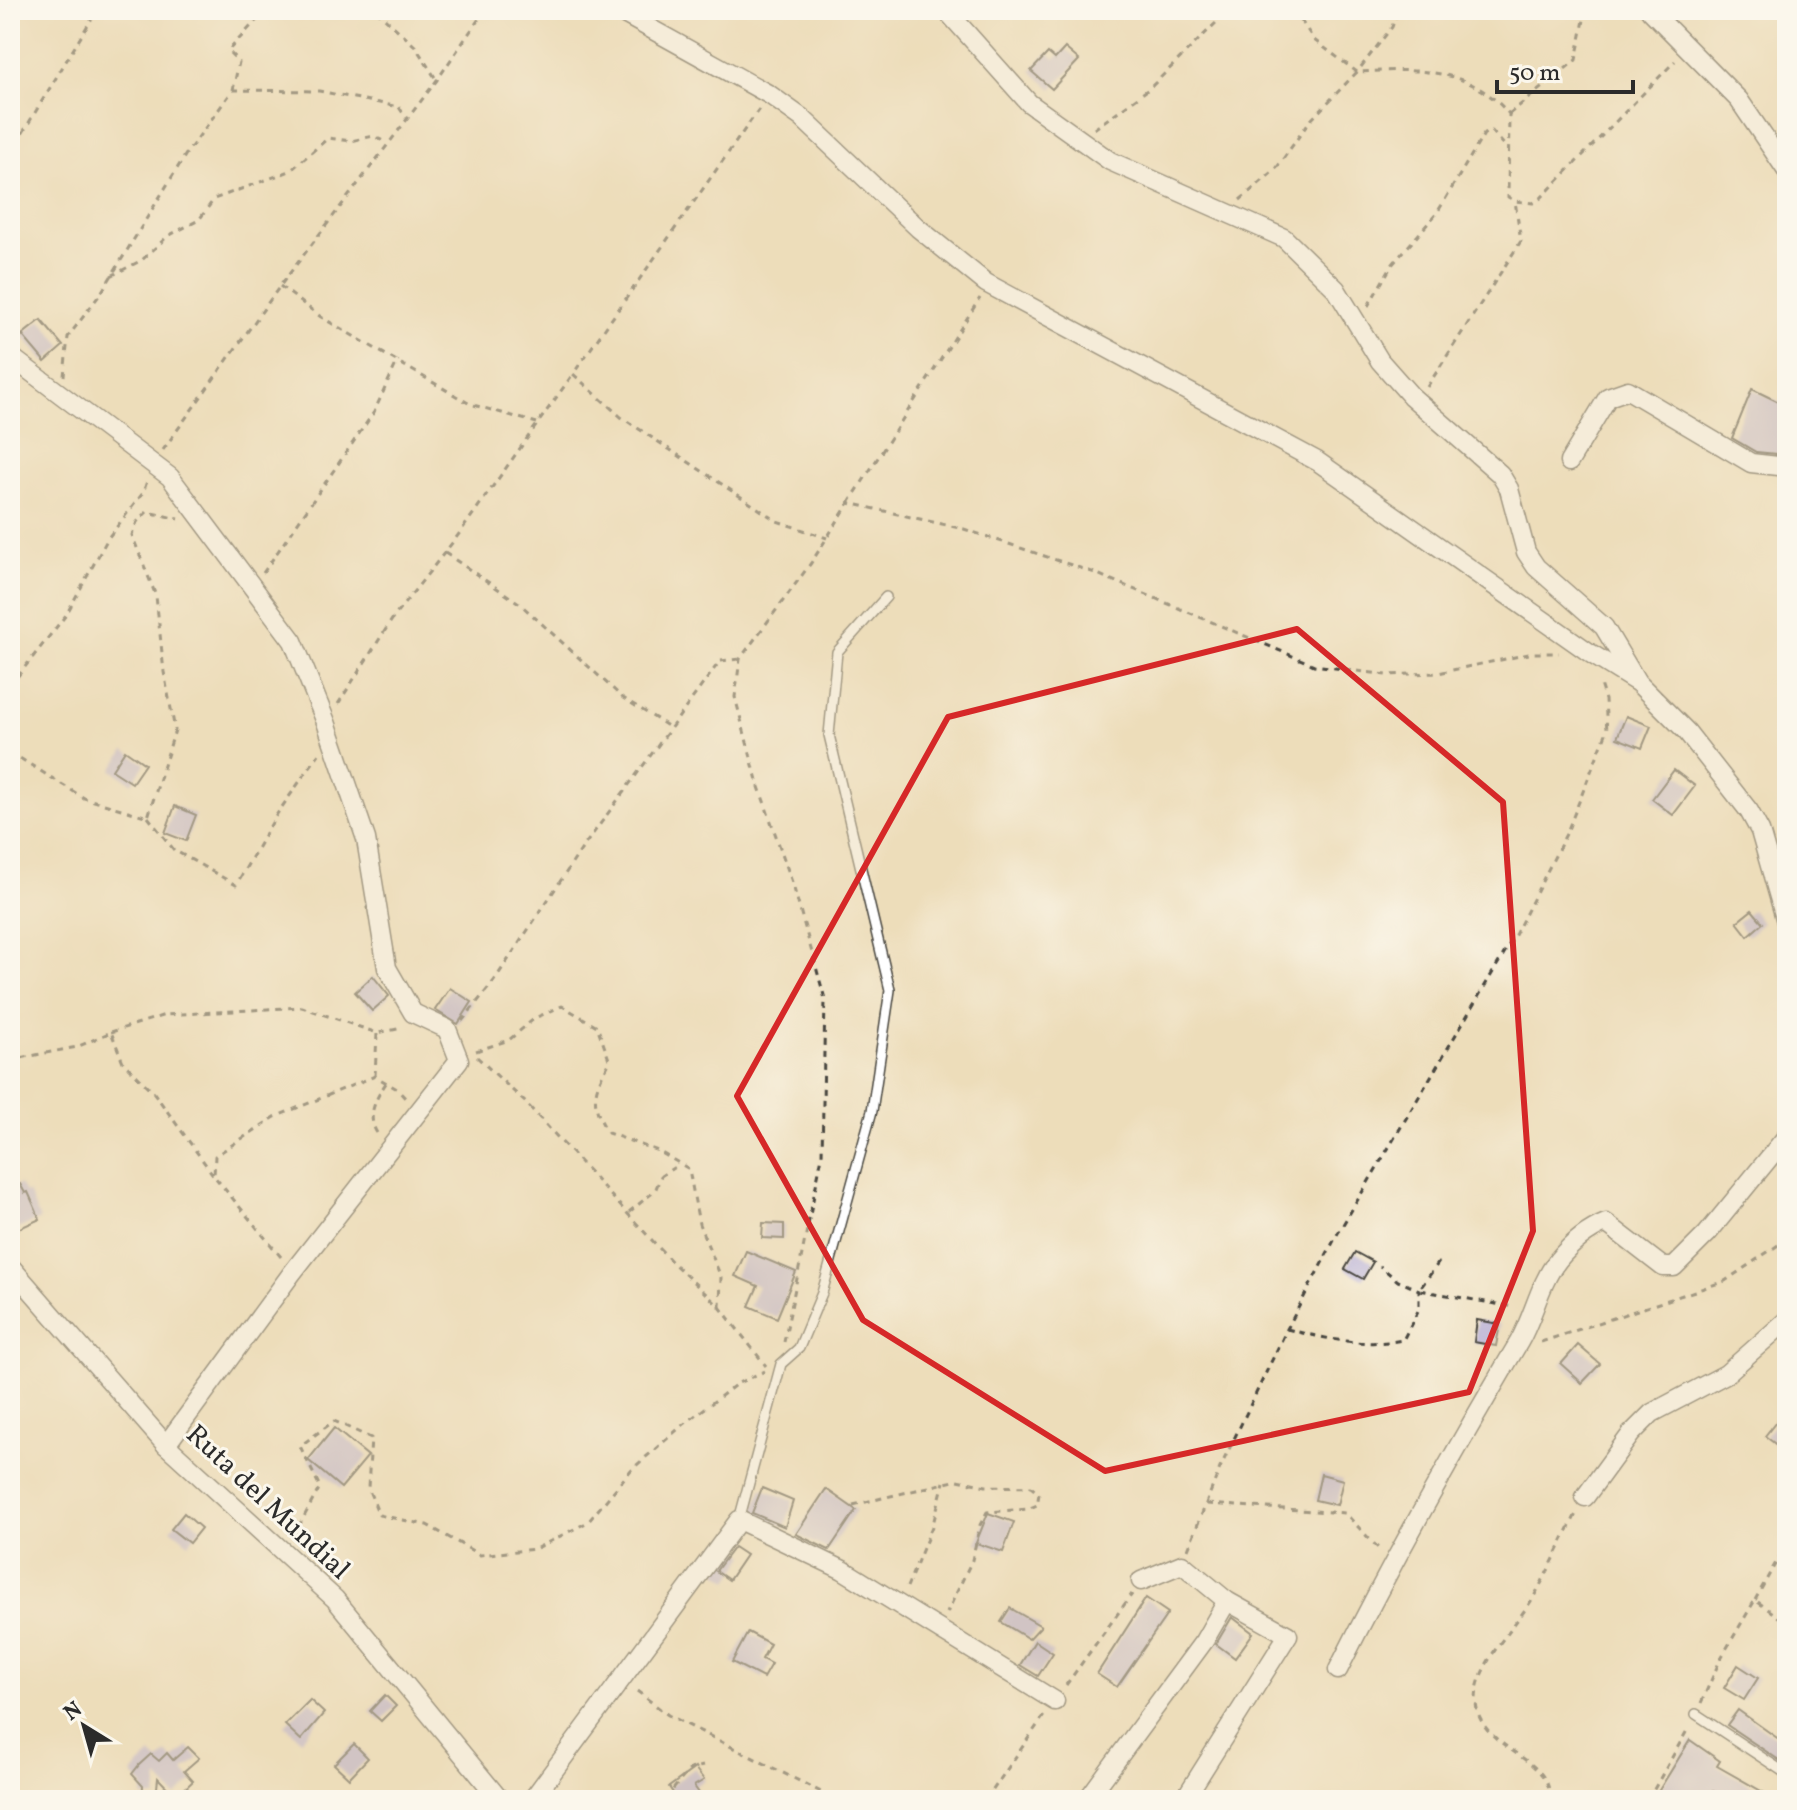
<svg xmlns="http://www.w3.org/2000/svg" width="1797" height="1810" viewBox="0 0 1797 1810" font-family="Vollkorn,serif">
<rect width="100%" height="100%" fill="#fbf7ec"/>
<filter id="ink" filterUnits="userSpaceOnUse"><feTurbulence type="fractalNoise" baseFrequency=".0125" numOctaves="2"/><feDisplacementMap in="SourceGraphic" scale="16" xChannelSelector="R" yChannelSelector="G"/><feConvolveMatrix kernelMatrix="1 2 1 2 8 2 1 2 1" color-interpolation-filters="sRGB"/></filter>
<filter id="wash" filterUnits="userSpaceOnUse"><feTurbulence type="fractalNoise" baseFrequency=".006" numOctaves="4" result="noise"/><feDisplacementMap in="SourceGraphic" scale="32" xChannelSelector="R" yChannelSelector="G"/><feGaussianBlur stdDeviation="1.8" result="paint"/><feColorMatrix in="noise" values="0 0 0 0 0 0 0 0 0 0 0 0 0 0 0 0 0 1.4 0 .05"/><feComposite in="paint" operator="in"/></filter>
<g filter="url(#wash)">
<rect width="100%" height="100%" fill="#edddba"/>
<g id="blocks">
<g fill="#b0a7d1">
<path d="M1065 48 1079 60 1052 89 1031 71 1048 53 1055 59Z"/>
<path d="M41 320 63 346 45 362 22 335Z"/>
<path d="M1752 389 1787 406V455L1756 452 1732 438Z"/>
<path d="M1626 716 1651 726 1642 748 1617 738Z"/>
<path d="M125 750 145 764 132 783 112 770Z"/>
<path d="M1674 770 1695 786 1673 815 1652 799Z"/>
<path d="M175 806 196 815 186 841 165 833Z"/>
<path d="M1752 910 1763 923 1748 936 1737 922Z"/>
<path d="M373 976 389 996 372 1011 355 992Z"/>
<path d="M450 988 472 1002 458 1024 435 1010Z"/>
<path d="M20 1184 25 1193 28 1192 40 1219 18 1229 10 1211V1188Z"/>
<path d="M763 1223 784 1224V1239L762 1238Z"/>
<path d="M746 1251 796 1272 777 1318 749 1306 758 1286 735 1276Z"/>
<path d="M1355 1252 1373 1262 1363 1279 1345 1269Z"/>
<path d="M1477 1320 1500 1324 1496 1346 1474 1342Z"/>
<path d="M1578 1345 1600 1364 1582 1383 1561 1364Z"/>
<path d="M1787 1408V1453L1765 1436Z"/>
<path d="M334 1428 368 1456 341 1488 308 1460Z"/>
<path d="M1321 1474 1343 1480 1337 1505 1315 1500Z"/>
<path d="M762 1488 793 1501 785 1527 752 1513Z"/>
<path d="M826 1489 856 1510 829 1550 796 1534Z"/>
<path d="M184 1513 201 1528 189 1543 171 1529Z"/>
<path d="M988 1513 1014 1522 1003 1552 976 1543Z"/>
<path d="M734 1547 746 1555 729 1580 716 1571Z"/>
<path d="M1146 1598 1168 1613 1117 1687 1097 1674Z"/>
<path d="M1010 1608 1041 1626 1029 1639 1001 1622Z"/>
<path d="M1232 1617 1253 1633 1235 1658 1216 1644Z"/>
<path d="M748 1632 770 1644 762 1659 771 1664 763 1678 732 1662Z"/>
<path d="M1035 1641 1053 1653 1038 1676 1020 1665Z"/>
<path d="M1738 1665 1758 1678 1744 1700 1724 1688Z"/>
<path d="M385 1695 396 1706 381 1721 370 1711Z"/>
<path d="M310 1700 324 1713 301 1740 285 1725Z"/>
<path d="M1738 1710 1787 1745 1779 1760 1727 1725Z"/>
<path d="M1690 1740 1720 1761 1717 1766 1777 1800H1725L1721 1793 1711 1791 1705 1796 1700 1793 1696 1800H1653Z"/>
<path d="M354 1744 368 1758 349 1778 334 1764Z"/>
<path d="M188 1747 199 1758 184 1771 193 1781 176 1797 158 1778 156 1798 142 1797 143 1786 132 1774 139 1765 151 1754 159 1761 167 1753 173 1760Z"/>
<path d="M695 1768 704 1780 694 1786 704 1800H678L669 1787Z"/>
</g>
</g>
</g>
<g filter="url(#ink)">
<use href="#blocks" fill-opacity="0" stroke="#484640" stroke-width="2"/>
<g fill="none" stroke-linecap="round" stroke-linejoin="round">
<g stroke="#484640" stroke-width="12">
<g id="lane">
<path d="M739 1520 781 1364 799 1348 822 1293 872 1111 890 990 829 735 837 652 886 597"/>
<path d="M1696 1714 1787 1774"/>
<path d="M1712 1798 1718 1800"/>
</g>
</g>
<g stroke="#484640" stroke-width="21">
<g id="street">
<path d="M617 10 770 95 802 118 918 228 986 283 1317 461 1590 653 1635 681"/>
<path d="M946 10 1029 103 1110 161 1284 238 1336 289 1380 361 1411 396 1500 474 1509 489 1526 552 1536 567 1604 627 1637 682 1687 732 1749 811 1760 831 1787 925"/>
<path d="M1650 10 1739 100 1787 171"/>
<path d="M10 356 170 477 293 641 326 722 366 839 387 968 413 1013 447 1029 459 1060 292 1273 166 1445"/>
<path d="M1569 462 1608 397 1628 390 1751 463 1787 467"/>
<path d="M10 1266 166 1445 335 1599 500 1800"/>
<path d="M1585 1497 1631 1434 1652 1413 1726 1374 1787 1320"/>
<path d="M1141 1581 1182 1564 1227 1601 1288 1635 1184 1800"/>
<path d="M1338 1670C1394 1558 1455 1450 1519 1342 1534 1316 1539 1284 1558 1260 1572 1243 1586 1231 1606 1223L1663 1267H1674L1707 1234 1787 1136"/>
<path d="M532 1800 739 1520 843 1570 1055 1701"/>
<path d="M1087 1800 1204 1641 1227 1601"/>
</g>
</g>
<g stroke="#484640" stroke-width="3" stroke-dasharray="6 6" stroke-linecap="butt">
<path d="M376 10 415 46 436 79"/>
<path d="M1294 10 1314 40 1357 72 1392 27 1398 10"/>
<path d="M233 90 319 91 399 107 406 118"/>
<path d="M759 109 573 374 621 417 777 521 827 538"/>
<path d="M1509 114 1576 60 1586 10"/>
<path d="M1094 129 1150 88 1229 10"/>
<path d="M10 154 97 10"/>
<path d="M1240 200 1276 169 1309 122 1357 72C1416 69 1468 66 1509 114L1508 197 1515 201"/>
<path d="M111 276 142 260 168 236 199 220 214 199 290 171 328 138 351 141 373 136 387 143"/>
<path d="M280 286 321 317 470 404 537 423"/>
<path d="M1368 306 1392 265 1437 213 1484 134 1492 131 1507 148"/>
<path d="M64 376 68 337 101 293 186 154 233 90 239 62 228 51 266 10"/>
<path d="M1427 387 1521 241 1515 201 1533 203 1541 198 1675 61"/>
<path d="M163 450 280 286 437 80 485 10"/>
<path d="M849 503 980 298"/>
<path d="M445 553 519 603 623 698 671 728"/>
<path d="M263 573 374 412 398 360"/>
<path d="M10 686 66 615 108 538 143 493 147 481"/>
<path d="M338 704 393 618 456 538 573 374"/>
<path d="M10 752 84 798 148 817 175 730 164 672 156 596 132 535 137 522 147 512 179 519"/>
<path d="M148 817 174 850 236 885 277 814 319 754"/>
<path d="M462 1021 494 981 581 850 720 661 740 659"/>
<path d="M111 1032 165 1015 302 1007 377 1033 403 1028"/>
<path d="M476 1051 509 1040 535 1018 562 1006 597 1026 610 1062C592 1091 590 1104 608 1133L658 1151 689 1169 699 1224 721 1277 720 1307"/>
<path d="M477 1057 525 1102 672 1262 720 1307 766 1366"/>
<path d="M10 1060 77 1047 111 1032 123 1062 154 1093 214 1176"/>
<path d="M375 1076 377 1033"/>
<path d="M377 1133C366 1116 376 1098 386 1083"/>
<path d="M629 1212 655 1191 661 1176 679 1164"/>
<path d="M281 1257 214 1176 215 1156 275 1117 375 1076 397 1089 407 1100"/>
<path d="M1439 1262 1419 1290 1513 1307"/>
<path d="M1287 1329C1324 1339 1365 1347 1403 1340L1419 1309V1290L1398 1281 1380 1266"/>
<path d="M784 1342 822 1156 825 999 793 885 758 784 735 697 740 659 811 563 849 503 964 529 1095 573 1314 665 1387 675 1438 673 1534 653H1559"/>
<path d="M1541 1342 1725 1281 1787 1239"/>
<path d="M1207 1504 1345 1513 1379 1549"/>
<path d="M853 1505 958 1480 986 1486 1031 1487 1039 1494 1037 1505 1028 1509 987 1512 980 1525 972 1560 947 1613"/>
<path d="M293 1537 320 1487 300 1446 334 1421 371 1438 368 1488 379 1515 427 1525 480 1555 535 1549 588 1522 631 1470 683 1425 738 1383 765 1371"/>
<path d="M1188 1549 1220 1468 1287 1329 1338 1233 1515 935 1567 832 1607 731 1605 700 1599 681"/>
<path d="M907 1587 933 1524 944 1482"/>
<path d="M1755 1600 1787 1543"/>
<path d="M1066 1685 1132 1594"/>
<path d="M637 1691 668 1715 837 1800"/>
<path d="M1701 1703 1721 1658 1755 1600 1787 1623"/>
<path d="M672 1800 670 1793 690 1769 703 1766"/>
<path d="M986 1800 1045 1714"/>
<path d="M1549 1800C1556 1758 1478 1750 1476 1702 1475 1661 1519 1625 1537 1591 1551 1566 1563 1540 1576 1514"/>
<path d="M1648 1800 1689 1727"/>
</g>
<use href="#lane" stroke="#fff" stroke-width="9"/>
<use href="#street" stroke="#fff" stroke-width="18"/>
</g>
</g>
<path d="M0 0H1797V1810H0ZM1297 629 1503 802 1533 1231 1469 1392 1105 1471 863 1320 737 1096 948 717Z" fill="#edddba" fill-opacity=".55" fill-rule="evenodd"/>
<path fill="none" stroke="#d62828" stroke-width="6" stroke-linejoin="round" d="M1297 629 1503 802 1533 1231 1469 1392 1105 1471 863 1320 737 1096 948 717Z"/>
<g text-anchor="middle" stroke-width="6" stroke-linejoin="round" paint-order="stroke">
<g font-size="28" fill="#2b2b2b" stroke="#fbf7ec">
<text transform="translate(269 1501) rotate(43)" y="10">Ruta del Mundial</text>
</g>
</g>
<rect width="1797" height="1810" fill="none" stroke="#fbf7ec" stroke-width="40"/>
<g transform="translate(84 1726) rotate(323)" stroke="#fbf7ec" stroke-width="6" paint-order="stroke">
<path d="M0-6L14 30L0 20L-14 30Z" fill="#2b2b2b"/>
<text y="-12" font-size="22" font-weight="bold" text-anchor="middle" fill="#2b2b2b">N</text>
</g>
<path d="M1497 80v12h136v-12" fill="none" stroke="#2b2b2b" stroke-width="4"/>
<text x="1509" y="80" font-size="24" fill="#2b2b2b" stroke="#fbf7ec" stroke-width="6" paint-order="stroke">50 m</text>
</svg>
